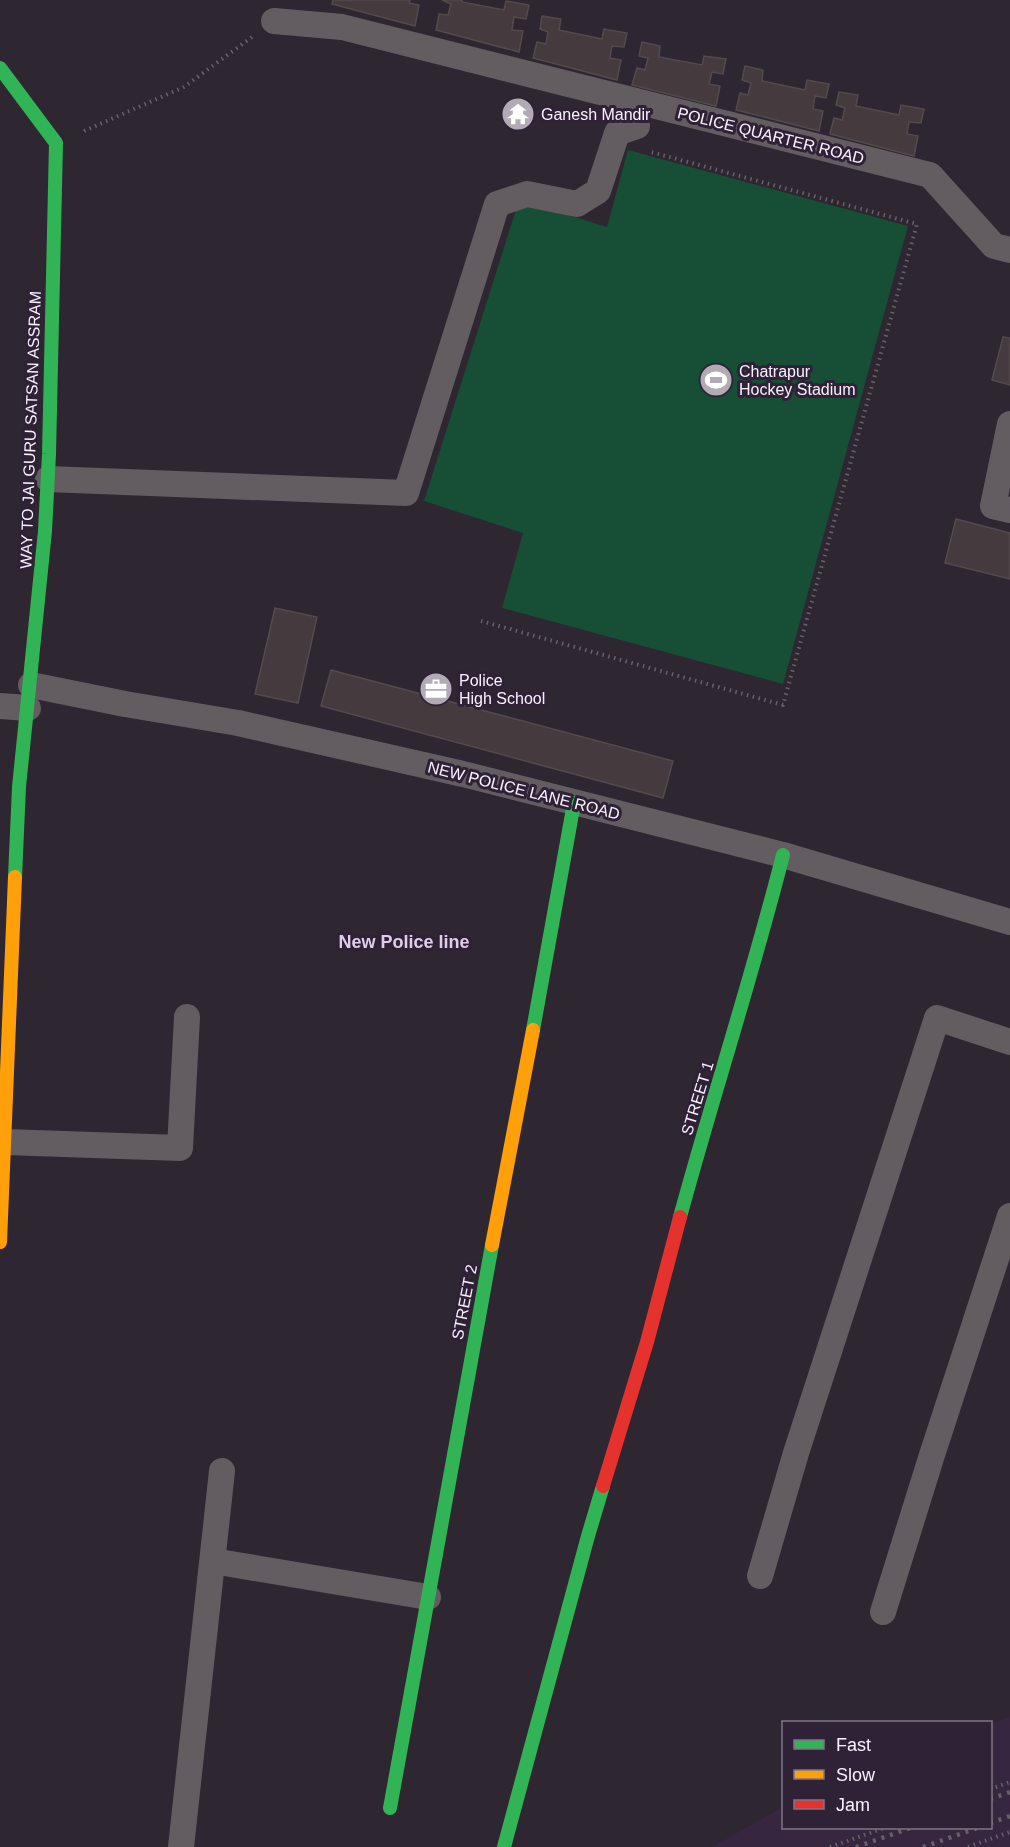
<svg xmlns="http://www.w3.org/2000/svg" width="1010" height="1847" viewBox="0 0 1010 1847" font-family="Helvetica,sans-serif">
<rect width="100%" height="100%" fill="#2e2631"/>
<path fill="#37263f" d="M1010 1717V1847H712L783 1807 784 1828H990L991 1724Z"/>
<path fill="#174e36" d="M628 150 908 226 783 684 502 608 523 533 424 501 519 200 607 227Z"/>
<g fill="#453b3e" stroke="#534a4d" stroke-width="1.5">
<path d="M333 0H410L409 3 419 5 415 26 332 4Z"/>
<path d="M442 0H462V2L504 10 506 1 529 5 526 19 514 17 512 30 523 31 519 52 436 30 439 14 448 15 451 4Z"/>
<path d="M542 16 561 19 559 30 602 39 604 29 627 33 624 47 612 46 610 58 621 60 617 80 533 58 537 42 546 44 548 32 540 29Z"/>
<path d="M642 42 660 46 659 57 702 65 704 56 726 59 723 74 712 72 709 84 720 86 716 106 632 85 637 68 645 70 648 58 639 56Z"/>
<path d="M745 66 763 70 762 81 805 90 807 80 829 84 826 98 815 96 813 109 823 111 819 131 736 110 740 93 748 95 751 83 742 80Z"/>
<path d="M839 92 858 95 856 106 899 115 901 105 924 109 921 123 909 122 907 134 918 136 914 156 830 134 834 118 842 120 845 108 836 105Z"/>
<path d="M1003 337 1010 338V385L992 380Z"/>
<path d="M956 519 1010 533V579L945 563Z"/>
<path d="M275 608 317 617 298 703 255 694Z"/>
<path d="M331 670 673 761 663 798 321 706Z"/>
</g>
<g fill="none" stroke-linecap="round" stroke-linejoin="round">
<g stroke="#676267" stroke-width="4" stroke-dasharray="1.5 4.5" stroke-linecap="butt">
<path d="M84 131 184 87 252 37"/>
<path d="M481 621 783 705 917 224 651 152"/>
<path d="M990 1789 1010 1782"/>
<path d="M830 1847 884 1828"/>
<path d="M968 1847 1010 1832"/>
</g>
<g stroke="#635d61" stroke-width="26">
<path d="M274 21 342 27 930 175 994 246 1010 250"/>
<path d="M1010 424 993 506 1010 510"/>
<path d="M48 479 406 493 497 204 527 194 577 204 598 191 617 133 637 126"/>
<path d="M31 685 125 704 238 723 463 774 783 855 1010 922"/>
<path d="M0 706 28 708"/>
<path d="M5 1142 180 1148 187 1017"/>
<path d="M213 1561 428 1597"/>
<path d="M760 1576 796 1453 937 1018 1010 1042"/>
<path d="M883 1612 931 1458 1010 1216"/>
<path d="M181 1847 222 1471"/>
</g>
<g stroke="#30b455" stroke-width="14">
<path d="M0 68 56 143 49 454 45 531 19 787 15 877"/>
<path d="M533 1030 574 803"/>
<path d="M680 1217C713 1096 752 977 783 855"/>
<path d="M390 1808 492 1245"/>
<path d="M504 1847 588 1536 603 1486"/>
</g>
<g stroke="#ff9f0a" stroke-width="14">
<path d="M0 1242 15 877"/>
<path d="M492 1245 533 1030"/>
</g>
<path stroke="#e5322d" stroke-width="14" d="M603 1486 647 1342 680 1217"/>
<g stroke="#656066" stroke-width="4.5" stroke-dasharray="3 6" stroke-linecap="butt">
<path d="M990 1799 1010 1792"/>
<path d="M990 1823 1010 1816"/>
<path d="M856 1847 910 1828"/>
<path d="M923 1847 977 1828"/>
</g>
</g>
<defs>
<g id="temple-disc" transform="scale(1.725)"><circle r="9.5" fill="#b2abb6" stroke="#2f2136"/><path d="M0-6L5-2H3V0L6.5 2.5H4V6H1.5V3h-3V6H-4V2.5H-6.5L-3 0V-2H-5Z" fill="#fff"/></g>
<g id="stadium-disc" transform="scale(1.725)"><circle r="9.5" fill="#b2abb6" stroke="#2f2136"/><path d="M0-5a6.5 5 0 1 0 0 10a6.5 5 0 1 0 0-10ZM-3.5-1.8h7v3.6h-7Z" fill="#fff"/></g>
<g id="office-disc" transform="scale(1.725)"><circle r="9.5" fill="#b2abb6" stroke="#2f2136"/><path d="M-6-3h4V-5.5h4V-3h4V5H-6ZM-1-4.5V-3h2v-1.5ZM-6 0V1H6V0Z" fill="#fff"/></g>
</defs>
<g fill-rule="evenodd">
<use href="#temple-disc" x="518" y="114"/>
<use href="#stadium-disc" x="716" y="380"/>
<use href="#office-disc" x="436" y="689"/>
</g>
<g text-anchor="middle" stroke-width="6" stroke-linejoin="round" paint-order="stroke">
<g font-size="16" fill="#f9f2fe" stroke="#2f2136" text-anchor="start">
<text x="541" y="120">Ganesh Mandir</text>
<text x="739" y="377">Chatrapur<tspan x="739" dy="18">Hockey Stadium</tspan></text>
<text x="459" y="686">Police<tspan x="459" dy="18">High School</tspan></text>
</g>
<g font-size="16" fill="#f9f2fe" stroke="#2f2136">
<text transform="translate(771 135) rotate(14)" y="6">POLICE QUARTER ROAD</text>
<text transform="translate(30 430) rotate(-88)" y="6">WAY TO JAI GURU SATSAN ASSRAM</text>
<text transform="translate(524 790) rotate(14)" y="6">NEW POLICE LANE ROAD</text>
<text transform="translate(697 1098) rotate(-73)" y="6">STREET 1</text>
<text transform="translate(464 1302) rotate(-79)" y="6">STREET 2</text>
</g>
<g font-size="18" font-weight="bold" fill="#dfcdea" stroke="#2f2136">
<text x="404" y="948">New Police line</text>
</g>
</g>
<rect x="782" y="1721" width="210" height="108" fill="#2f2136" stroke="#807586" stroke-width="1.5"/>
<rect x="794" y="1740" width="30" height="9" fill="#30b455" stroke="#807586" stroke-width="1.5"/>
<text x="836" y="1751" font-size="18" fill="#f9f2fe">Fast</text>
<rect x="794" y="1770" width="30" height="9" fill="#ff9f0a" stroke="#807586" stroke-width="1.5"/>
<text x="836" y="1781" font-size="18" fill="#f9f2fe">Slow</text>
<rect x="794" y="1800" width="30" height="9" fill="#e5322d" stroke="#807586" stroke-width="1.5"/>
<text x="836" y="1811" font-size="18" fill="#f9f2fe">Jam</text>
</svg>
